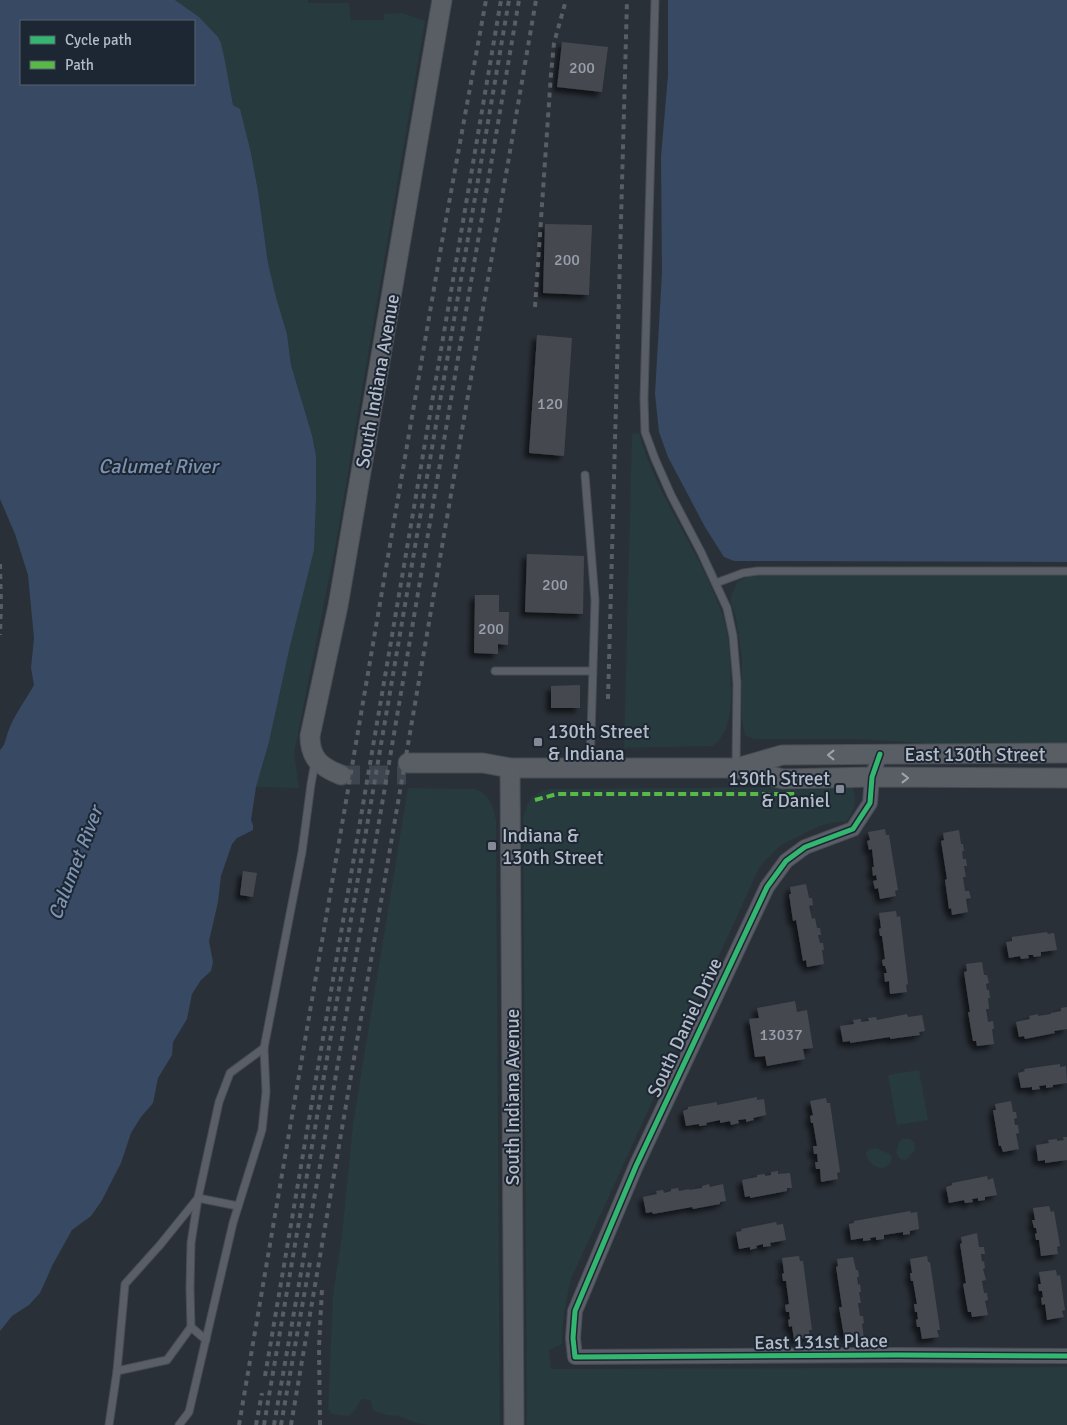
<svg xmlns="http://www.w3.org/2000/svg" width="1067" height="1425" viewBox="0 0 1067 1425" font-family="Signika,sans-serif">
<defs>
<filter id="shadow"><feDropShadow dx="-4.5" dy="4.5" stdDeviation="2.5" flood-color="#0009"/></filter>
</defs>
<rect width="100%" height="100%" fill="#2a3038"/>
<g fill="#273a3e">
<path d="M175 0H308V3H349L351 20H384V14L402 13 425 21 336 543 294 753 299 788 256 787 269 742 290 646 316 498V456L312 435 291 365 287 334 276 297 268 263 258 191 251 153 233 105 221 43Z"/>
<path d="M639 433C657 499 702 553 723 617 731 640 730 666 731 690 731 710 730 732 713 746L624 748 632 434Z"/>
<path d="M751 575H1067V746H974L855 739H754L745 735 742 720V657L736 618 730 599 737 582Z"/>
<path d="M793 787 853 788C857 804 855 809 846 822H837L819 826 780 846 760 866 571 1279C566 1301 562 1321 562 1344L549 1350 551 1369 1067 1367V1425H527L523 819C528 801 529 796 548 789Z"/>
<path d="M408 788 475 789C490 795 493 805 496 820L500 1425H429L416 1423 399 1416 387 1415 374 1411 370 1400 363 1399 359 1402 356 1409 349 1416 332 1414 328 1409 333 1296 342 1234 353 1124Z"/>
<path d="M919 1070 928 1120 897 1125 888 1075Z"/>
<path d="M903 1139H910L914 1142 915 1150 907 1159 902 1160 899 1158 896 1152 899 1142Z"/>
<path d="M876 1148 890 1154 892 1158C887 1175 869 1168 866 1153L870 1149Z"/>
</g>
<g fill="#384963" fill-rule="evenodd">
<path d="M0 0H175L199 17 218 37 221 43 225 61 233 105 240 109 251 153 258 191 268 263 276 297 287 334 291 365 312 435 316 456V498L314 550 290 646 269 742 256 787 251 820 253 825V830L237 838 232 844 221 876 218 902 209 941 213 962 211 971 201 980 192 994 187 1019 173 1042 172 1055 158 1078 153 1103 141 1117 131 1133 121 1163 101 1202 91 1216 72 1230 53 1264 40 1293 29 1305 12 1316 0 1331V750C5 746 6 738 8 732 14 715 25 701 34 685L31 668 34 638 28 575 15 534 0 499ZM194 21V84H21V21Z"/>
<path d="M668 0H1067V562L734 561 724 557 705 527 668 457 659 432 655 394 662 273 661 157 668 75Z"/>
</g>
<g fill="#444950" filter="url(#shadow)">
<path d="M562 42 608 47 602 92 557 87Z"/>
<path d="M545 224 592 225 589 295 543 293Z"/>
<path d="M537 335 572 338 564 456 529 453Z"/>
<path d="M527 554 584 556 583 614 525 612Z"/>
<path d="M475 595H499V612H509L508 645 498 644V654L474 653Z"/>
<path d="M580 685V708H551V686Z"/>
<path d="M885 829 886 835H889L898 890 895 891 896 896 880 899 878 888 875 889 873 881 877 880 876 875 873 876 872 867H874L872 849 869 850 867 841 870 840 868 832Z"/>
<path d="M959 830 961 844H963L964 851H962L963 859H966L967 866H964L966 877H963L965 891H969L971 898 966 899 968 912 952 915 951 908 949 909 945 880 947 879 941 841 944 840 943 833Z"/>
<path d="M243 871 257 873 253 897 240 895Z"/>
<path d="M806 884 809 898H812L813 905 809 906 812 919 815 918 817 928H820L821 935H818L820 943H823L824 950H822L824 964 807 967 806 960 803 961 796 920 793 921 789 894H791L790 887Z"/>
<path d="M896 911 897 917 900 916 908 984 906 985 907 992 890 994 889 981 885 982 884 973H887L885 966H883L882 960 885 959 882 936H880L879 929 881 928 879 913Z"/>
<path d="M1047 932 1048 934 1054 933 1057 950 1041 952V956L1034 957 1033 955H1028L1029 958 1021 959 1020 956 1009 958 1006 942 1012 941V937Z"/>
<path d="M982 962 984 975H987L989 983 986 984 987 990H989L990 998H988L989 1009H986L988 1022 993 1021 994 1029H992L994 1044 977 1046 976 1041H973L968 1012H970L964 972 967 971 966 964Z"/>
<path d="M795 1001 797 1012 807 1010 813 1048 803 1049 805 1059 767 1066 765 1056 755 1057 749 1019 759 1018 757 1008Z"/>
<path d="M1067 1007V1029L1054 1031 1055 1033 1025 1039 1024 1036 1019 1037 1016 1022 1030 1019 1029 1016 1038 1014V1016L1051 1014V1013L1061 1011V1008Z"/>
<path d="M907 1014 908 1017 922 1015 925 1031 919 1032 920 1035 890 1039V1037L850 1043V1041L843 1042 840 1026 854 1024 853 1020 861 1019V1022L869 1021 868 1018 876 1017 877 1020Z"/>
<path d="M1060 1064V1067L1066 1066 1067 1083 1053 1085V1087L1046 1088V1085L1039 1086 1040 1089 1032 1090V1087L1021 1088 1018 1073 1025 1071 1024 1069Z"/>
<path d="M757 1097V1100L764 1099 766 1115 753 1118 754 1120 746 1122V1119L738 1120 739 1123 731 1125 730 1121 720 1123V1120L706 1123 707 1125 699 1126V1124L686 1126 683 1111 688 1109V1107L717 1102V1105Z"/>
<path d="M826 1098 827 1103H830L840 1172 837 1173 838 1179 821 1182 820 1169H816L815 1162H818L817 1154H814L813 1146H817L813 1123H811L810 1116 813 1115 810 1101Z"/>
<path d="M1011 1101 1013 1112H1016L1017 1118 1014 1119 1015 1125H1018L1019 1133 1016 1134 1019 1149 1003 1152 1001 1146H999L993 1110H996L995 1104Z"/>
<path d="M1063 1137H1067V1160L1045 1163V1160L1038 1161 1036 1145 1049 1143 1048 1140 1057 1139V1141L1064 1140Z"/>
<path d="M778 1171V1174L790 1173 792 1188H787V1191L750 1198V1196L745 1197 742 1180 757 1177V1175L765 1174V1176L771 1175V1172Z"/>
<path d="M987 1176 988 1180 993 1178 997 1195 985 1197V1200L978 1201V1198L972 1199 973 1202 965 1203 964 1200 949 1203 946 1187 952 1185V1183Z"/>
<path d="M709 1184 710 1187 723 1184 726 1201 720 1202V1204L693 1209 692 1207 653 1214 652 1212 646 1213 643 1197 657 1194 656 1191 663 1190 664 1193 671 1191V1189L678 1188 679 1191 689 1189V1190L702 1188V1186Z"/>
<path d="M1049 1206 1051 1212 1054 1211 1060 1246 1057 1247 1058 1254 1041 1256 1039 1240H1036L1035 1234 1037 1233 1036 1228H1034L1032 1220H1035L1033 1208Z"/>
<path d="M910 1211 911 1213 917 1212 919 1229 910 1231V1234L903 1235V1232L884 1235V1239L876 1240V1237L870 1238 871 1240 863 1241V1238L851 1240 849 1224 854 1223V1221Z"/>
<path d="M776 1222 777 1225 783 1224 786 1240 770 1243 771 1246 763 1247V1244L756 1246 757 1248 750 1250V1247L739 1249 736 1232 742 1231 741 1229Z"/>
<path d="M977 1233 979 1247H984L985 1254H981L982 1262 984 1261 985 1268 983 1269 986 1280 982 1281 984 1293H987L988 1300 985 1301 988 1315 972 1317 971 1312H968L963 1284 966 1283 960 1244 962 1243 961 1237Z"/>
<path d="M799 1256 800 1261H803L812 1330H809L810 1337 794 1340 792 1326 789 1327 788 1320 790 1319 789 1312H786L785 1305 789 1304 786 1281H783L782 1274 784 1273 782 1258Z"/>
<path d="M927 1256 928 1262H930L940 1330H937L939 1337 922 1339 920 1327H917L916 1320 918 1319 917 1312H915L914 1304H917L913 1281H911L910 1273H912L910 1259Z"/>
<path d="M853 1257 856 1270H858L859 1277H857L858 1285 860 1284 861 1292H859L861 1303H858L860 1316H863L864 1323 862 1324 864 1338 848 1340 847 1335 844 1336 839 1307H842L836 1267 838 1266 837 1259Z"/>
<path d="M1056 1270 1057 1276 1060 1275 1065 1310 1062 1311 1064 1317 1047 1320 1045 1304 1042 1305 1041 1298 1043 1297 1042 1291H1039L1038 1284H1041L1039 1272Z"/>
</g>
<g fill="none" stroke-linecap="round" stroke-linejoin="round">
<path stroke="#3f454e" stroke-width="19" stroke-dasharray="19 9" stroke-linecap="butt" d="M341 775H406"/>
<g stroke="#484c53" stroke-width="9">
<g id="service">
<path d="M655 0 644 399 645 432 655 459 671 495 701 552 727 608 733 636 737 683 736 768"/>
<path d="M585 475 595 600 590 768"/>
<path d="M716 583 743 573 758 571H1067"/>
<path d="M495 671H592"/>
<path d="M206 1340 191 1327 190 1288 191 1243 198 1198 238 1206"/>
<path d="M117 1371 167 1360 191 1327"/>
<path d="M109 1425 117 1371 125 1284 160 1245 198 1198 219 1102 230 1073 264 1048"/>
<path d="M179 1425 189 1412 233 1223 262 1130 266 1092 264 1048 302 852 311 784 315 762"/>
</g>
</g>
<g stroke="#484c53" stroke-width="16">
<path id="minor" d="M880 754 872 777 870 803 853 829 805 847 786 861 767 887 636 1166 575 1311 573 1338 575 1357 898 1355 1067 1356"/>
</g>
<g stroke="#484c53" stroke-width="21">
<g id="secondary">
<path d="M408 763H483L510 768H736L783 779 872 777 1067 778"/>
<path d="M510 768 514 1425"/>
<path d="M737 768 782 755 1067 753"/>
<path d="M341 775C321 767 310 759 310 736L338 606 442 0"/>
</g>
</g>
<use href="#service" stroke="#5a5e66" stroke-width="7"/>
<use href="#minor" stroke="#5a5e66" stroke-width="14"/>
<use href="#secondary" stroke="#595d64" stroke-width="19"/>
<g stroke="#595d64" stroke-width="4" stroke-dasharray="5 5" stroke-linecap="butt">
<path d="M535 307 551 74 554 43 566 0"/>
<path d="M0 564 1 604 0 635"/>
<path d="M608 699 627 0"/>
<path d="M265 1376 501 0"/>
<path d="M239 1425 443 236 486 0"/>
<path d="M256 1425 262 1393"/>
<path d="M264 1425 509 0"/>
<path d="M274 1425 333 1092 519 0"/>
<path d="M281 1425 310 1262"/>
<path d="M291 1425 536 0"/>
<path d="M320 1425 319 1347 322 1288"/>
</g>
<path stroke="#58b947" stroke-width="4" stroke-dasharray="8 4" stroke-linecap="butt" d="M535 800 557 794H798"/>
<g stroke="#1d2633" stroke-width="8">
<path id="cycleway" d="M880 754 872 777 870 803 853 829 805 847 786 861 767 887 636 1166 575 1311 573 1338 575 1357 898 1355 1067 1356"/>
</g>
<use href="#cycleway" stroke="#33b770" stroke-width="5"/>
</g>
<defs><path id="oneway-chevron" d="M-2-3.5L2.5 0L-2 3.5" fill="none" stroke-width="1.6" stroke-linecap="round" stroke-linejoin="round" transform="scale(1.25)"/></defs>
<g stroke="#9da4b0">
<use href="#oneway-chevron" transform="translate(831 755) rotate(180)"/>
<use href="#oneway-chevron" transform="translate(905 778)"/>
</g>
<g fill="#848b96" stroke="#1d2633" stroke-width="2">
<rect x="533" y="737" width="10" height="10" rx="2.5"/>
<rect x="835" y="784" width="10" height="10" rx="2.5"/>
<rect x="487" y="841" width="10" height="10" rx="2.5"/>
</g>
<g text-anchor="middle" stroke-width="4" stroke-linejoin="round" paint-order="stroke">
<g font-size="16" fill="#989fab">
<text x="582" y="73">200</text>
<text x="567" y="265">200</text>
<text x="550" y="409">120</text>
<text x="555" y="590">200</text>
<text x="491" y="634">200</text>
<text x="781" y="1040">13037</text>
</g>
<g font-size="19" fill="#b4bcc9" stroke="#1d2633">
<text transform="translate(377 381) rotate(-80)" y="7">South Indiana Avenue</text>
<text x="975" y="761">East 130th Street</text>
<text transform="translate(684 1027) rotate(-65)" y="7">South Daniel Drive</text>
<text transform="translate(512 1097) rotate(-90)" y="7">South Indiana Avenue</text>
<text transform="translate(821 1341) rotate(-1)" y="7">East 131st Place</text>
</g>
<g font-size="19" fill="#b4bcc9" stroke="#1d2633" text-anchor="start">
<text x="548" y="738">130th Street<tspan x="548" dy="22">&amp; Indiana</tspan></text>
<text x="830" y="785" text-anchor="end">130th Street<tspan x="830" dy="22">&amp; Daniel</tspan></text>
<text x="502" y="842">Indiana &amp;<tspan x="502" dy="22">130th Street</tspan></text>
</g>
<g font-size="20" font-style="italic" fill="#7c92b1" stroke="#1d2633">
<text x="158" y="473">Calumet River</text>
<text transform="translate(75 863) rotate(-69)" y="7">Calumet River</text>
</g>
</g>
<rect x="20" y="20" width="175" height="65" fill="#1d2633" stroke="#59626f"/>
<rect x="30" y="36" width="25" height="8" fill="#33b770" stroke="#59626f"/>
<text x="65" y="45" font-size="15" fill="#b4bcc9">Cycle path</text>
<rect x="30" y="61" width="25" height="8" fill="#58b947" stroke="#59626f"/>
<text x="65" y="70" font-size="15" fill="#b4bcc9">Path</text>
</svg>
